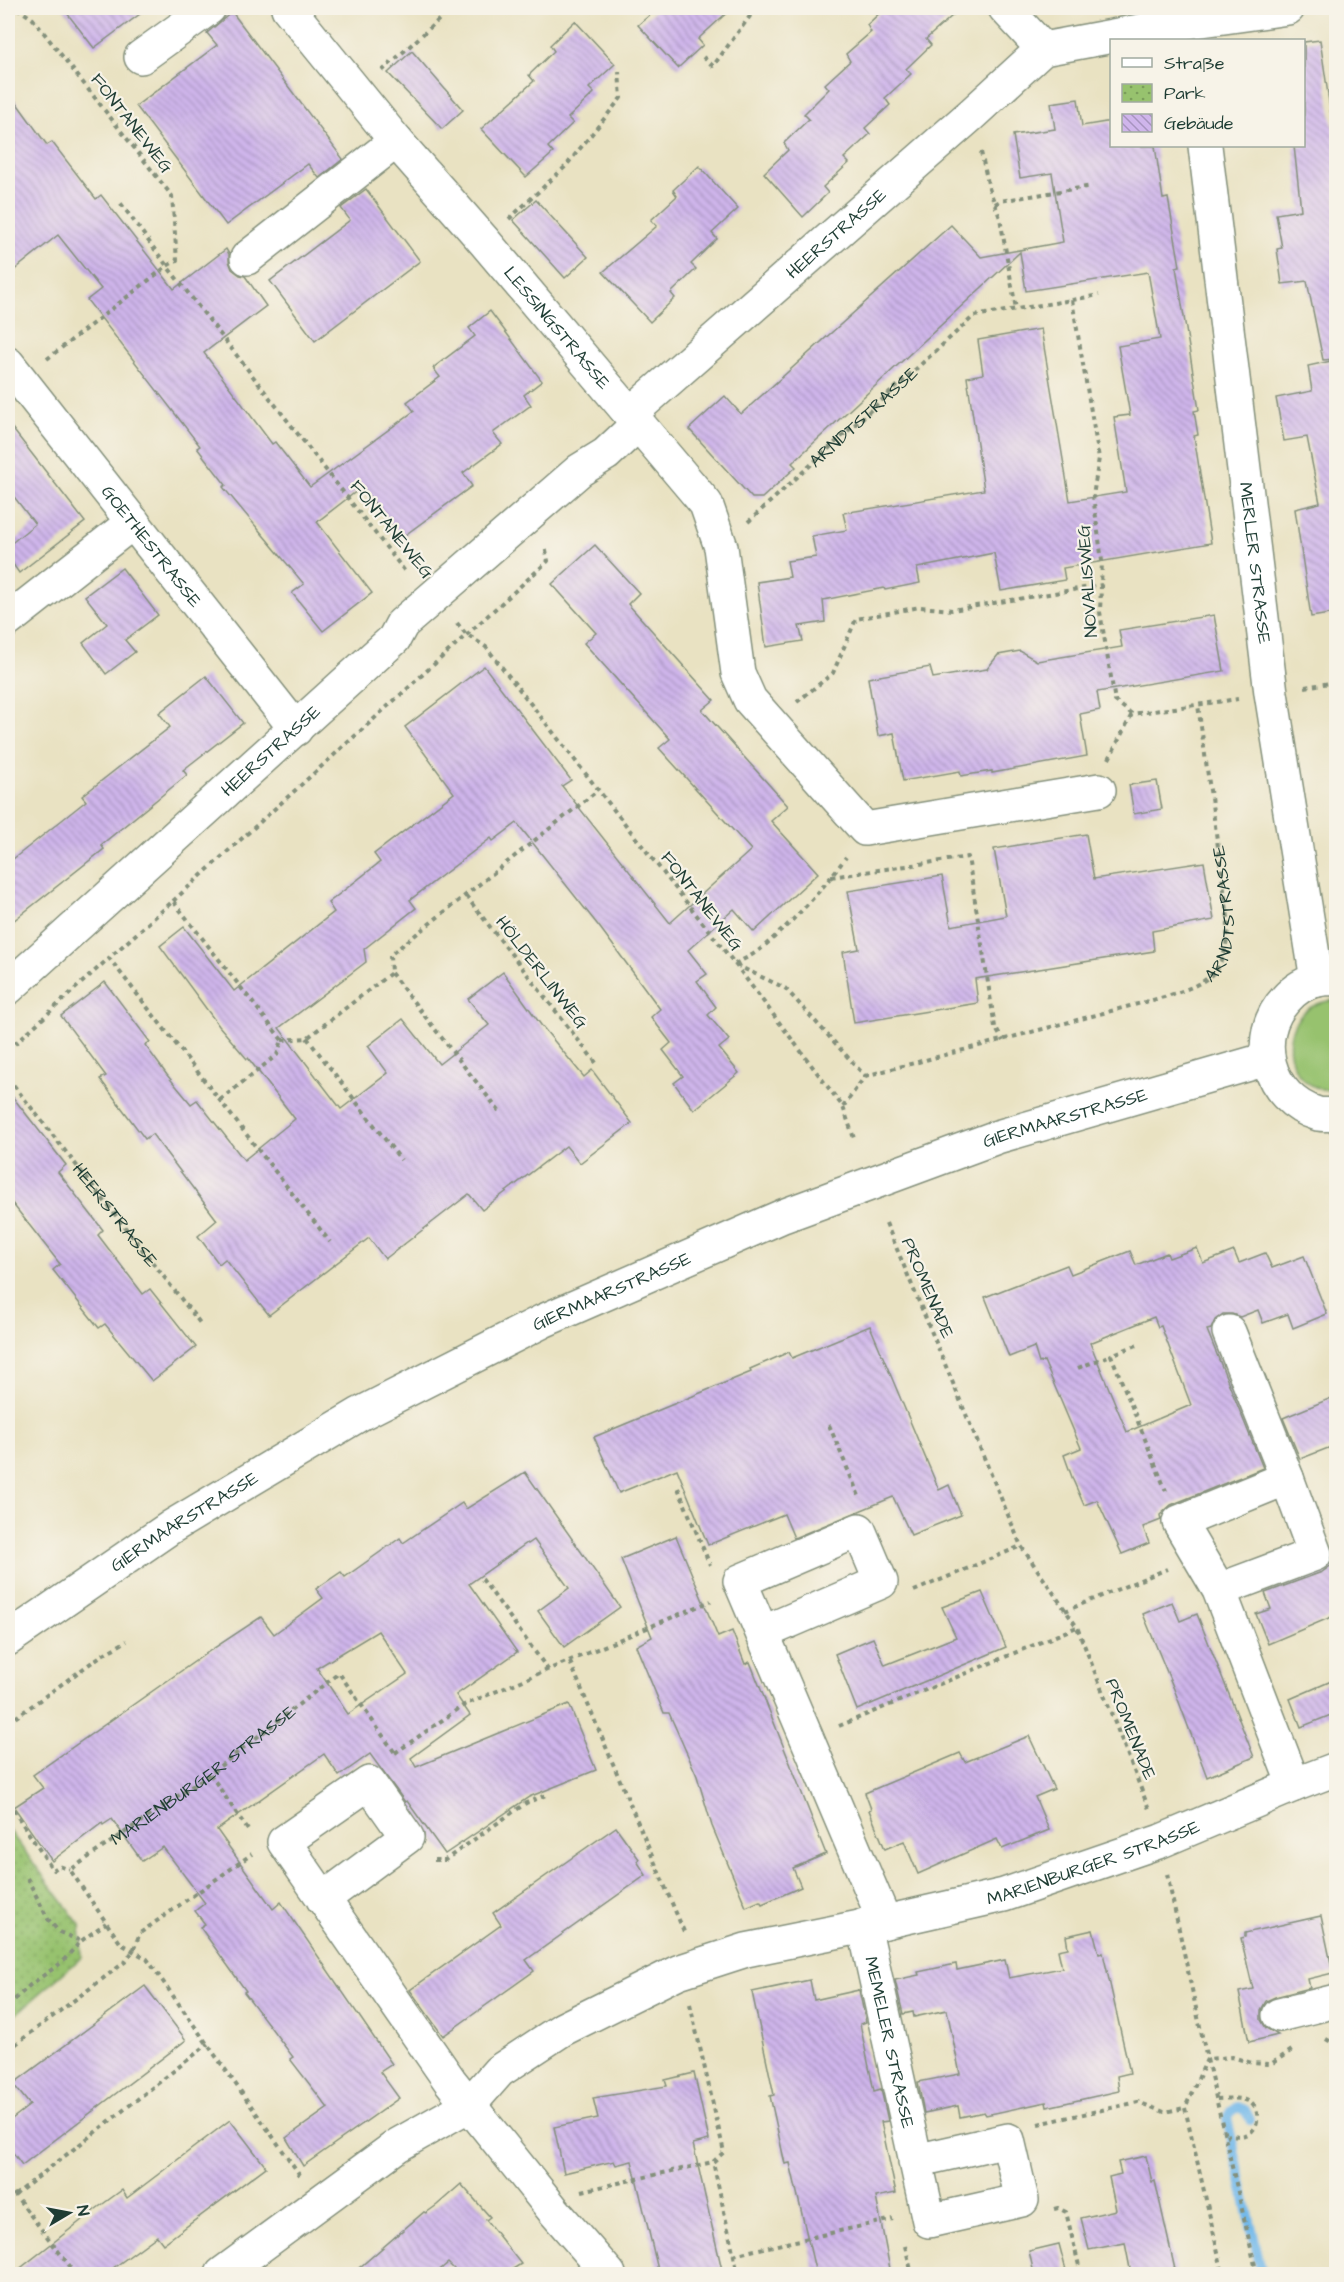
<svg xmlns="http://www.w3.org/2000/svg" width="1344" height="2282" viewBox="0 0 1344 2282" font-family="'Architects Daughter',sans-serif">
<defs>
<pattern id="park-dots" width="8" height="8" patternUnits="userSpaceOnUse" patternTransform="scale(1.5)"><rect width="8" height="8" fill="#97c26e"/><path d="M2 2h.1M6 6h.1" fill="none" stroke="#7b9f5b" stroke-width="1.8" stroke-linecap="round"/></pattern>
<pattern id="building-back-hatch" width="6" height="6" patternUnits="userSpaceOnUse" patternTransform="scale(1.5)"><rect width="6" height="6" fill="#cfb5eb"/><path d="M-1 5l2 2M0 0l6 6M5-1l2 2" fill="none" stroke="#a794bf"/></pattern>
</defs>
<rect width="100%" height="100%" fill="#f7f3e8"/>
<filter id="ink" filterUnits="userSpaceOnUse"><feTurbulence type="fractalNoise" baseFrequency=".0167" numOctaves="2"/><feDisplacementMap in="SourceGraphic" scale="12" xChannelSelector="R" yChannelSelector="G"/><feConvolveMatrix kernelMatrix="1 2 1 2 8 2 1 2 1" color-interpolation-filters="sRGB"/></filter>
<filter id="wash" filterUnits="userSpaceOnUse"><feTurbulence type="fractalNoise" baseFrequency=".008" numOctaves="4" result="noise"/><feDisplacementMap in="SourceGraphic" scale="24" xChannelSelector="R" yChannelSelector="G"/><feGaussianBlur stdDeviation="1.35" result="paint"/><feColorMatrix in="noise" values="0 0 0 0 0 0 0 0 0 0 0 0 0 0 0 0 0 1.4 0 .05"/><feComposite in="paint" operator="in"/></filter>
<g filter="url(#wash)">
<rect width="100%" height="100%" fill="#e9e2c2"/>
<path fill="#97c26e" stroke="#5b8051" stroke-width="1.5" d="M1336 1000V1090C1280 1095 1268 1005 1336 1000Z"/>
<path fill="url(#park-dots)" stroke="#5b8051" stroke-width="1.5" d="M8 1829 80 1925 82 1957 8 2021Z"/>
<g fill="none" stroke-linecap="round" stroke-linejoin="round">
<path stroke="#73b9ea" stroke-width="10" d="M1250 2120 1245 2110 1237 2107 1230 2112 1227 2118 1262 2274"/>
</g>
<g id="blocks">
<g fill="url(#building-back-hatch)" fill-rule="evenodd">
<path d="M63 8H148L94 48Z"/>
<path d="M658 8H732L698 39 703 45 678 68 638 25Z"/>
<path d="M885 8H961L926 39 931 45 906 69 911 74 885 98 890 105 865 128 870 134 844 158 849 163 823 187 828 193 803 217 764 173 788 150 784 143 809 119 804 114 829 89 825 84 850 61 846 54 871 32 867 25Z"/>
<path d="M232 12 343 159 319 178 308 164 226 225 136 106 217 45 207 33Z"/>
<path d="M575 21 615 64 589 88 594 93 568 118 573 123 548 147 553 153 526 177 481 129 534 81 529 75 554 51 550 45Z"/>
<path d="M1320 40 1336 149V359L1323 360 1307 281 1282 284 1277 249 1282 248 1276 214 1301 210 1294 146H1304V42Z"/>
<path d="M412 51 463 110 442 129 388 73Z"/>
<path d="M8 91 47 145 52 142 96 199 101 195 174 289 226 249 229 254V261L232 269 240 275 245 276 266 306 204 353 272 444 275 442 310 487 414 411 407 402 440 377 433 368 475 336 469 328 490 311 542 381 524 395 531 405 493 433 502 444 463 473 472 486 401 538 362 487 317 522 372 593 323 631 292 593 304 584 223 487 226 485 197 448 200 446 87 300 101 289 58 235 8 275Z"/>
<path d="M1078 99 1082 126 1112 121V146H1155L1163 199 1168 198 1180 266 1176 267 1199 410 1194 411 1198 435 1194 436 1211 543 1063 568 1065 580 1001 591 994 553 917 568 920 583 885 590 884 588 823 600 825 622 799 626 803 641 766 647 757 582 790 577 787 561 816 557 812 536 847 530 843 513 984 490 967 377 983 374 978 340 1041 329 1070 501 1126 492 1114 417 1130 415 1118 346 1160 339 1148 272 1026 291 1020 252 792 463 796 467 762 498H752L689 429 725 396 741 414 951 225 981 257 1063 242 1052 173 1020 178 1013 135 1055 129 1051 103Z"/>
<path d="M699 166 738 209 712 233 717 239 691 264 696 269 671 293 675 298 650 322 603 272 657 226 651 220 677 196 673 190Z"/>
<path d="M366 189 420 261 315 341 270 281 350 220 341 208Z"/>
<path d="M536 200 588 257 565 278 513 220Z"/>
<path d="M1336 360V613L1311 617 1295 509 1320 503 1307 437 1284 441 1276 398 1312 391 1308 366Z"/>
<path d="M8 423 85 522 19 573 8 557V546L35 524 8 489Z"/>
<path d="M595 545 639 593 628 604 714 700 702 710 788 806 771 821 818 873 754 932 734 909 688 950 707 974 697 981 716 1007 708 1015 729 1040 719 1048 739 1073 694 1110 674 1083 683 1076 663 1050 671 1043 651 1017 660 1009 601 929 517 823 493 841 491 838 410 900 416 908 364 949 366 962 279 1028 341 1109 388 1073 368 1046 403 1019 439 1064 489 1025 468 999 503 972 541 1025 584 1077 592 1070 632 1123 580 1163 566 1146 482 1210 469 1194 385 1259 369 1238 269 1315 225 1259 219 1264 198 1236 217 1220 152 1134 145 1139 100 1079 106 1076 61 1016 105 982 150 1042 145 1045 167 1075 191 1104 197 1100 244 1160 295 1119 248 1058 247 1059 219 1026 160 946 184 927 234 991 334 912 328 903 380 862 374 854 454 793 405 727 484 666 571 780 562 786 670 923 751 850 659 748 670 739 584 643 596 633 552 584Z"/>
<path d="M122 568 158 615 125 640 135 652 106 674 83 643 107 624 85 596Z"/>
<path d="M1214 615 1224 671 1097 692 1100 710 1080 714 1087 756 992 773V771L961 776 960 771 903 781 894 733 878 736 868 678 930 667 933 678 987 669 998 655 1020 651 1037 661 1122 647 1119 630Z"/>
<path d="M206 676 243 723 183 770 187 775 101 845 104 849 8 925V863L86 801 82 796 170 727 159 713Z"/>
<path d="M1157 781 1162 809 1134 814 1129 785Z"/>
<path d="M1086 834 1094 879 1204 862 1214 920 1152 931 1154 951 975 979 978 1003 854 1023 843 952 859 949 848 891 942 876 951 926 1006 916 994 849Z"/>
<path d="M8 1091 66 1165 58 1172 103 1230 98 1235 143 1294 150 1289 196 1347 152 1381 105 1324 99 1328 53 1270 60 1264 8 1198Z"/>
<path d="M1197 1248 1203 1263 1234 1251 1239 1263 1265 1253 1272 1268 1304 1256 1327 1314 1293 1328 1288 1314 1263 1323 1258 1310 1240 1317 1232 1314H1223L1215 1320 1211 1329 1207 1330 1263 1468 1171 1505 1160 1515 1161 1520 1143 1527 1149 1543 1122 1554 1097 1500 1084 1505 1073 1480 1064 1455 1081 1448 1044 1361 1039 1363 1034 1347 1009 1357 985 1297 1067 1265 1071 1274 1130 1251 1136 1265 1167 1253 1169 1258ZM1154 1317 1158 1327 1161 1326 1191 1405 1127 1432 1090 1343Z"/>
<path d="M870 1326 939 1490 949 1485 961 1515 911 1535 893 1497 794 1538 784 1514 708 1545 677 1469 619 1493 594 1437 751 1372 750 1369 789 1352 792 1358Z"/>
<path d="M1336 1396V1445L1300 1459 1283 1418Z"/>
<path d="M525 1472 620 1607 564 1647 538 1611 569 1588 534 1540 528 1544 527 1543 469 1584 517 1652 456 1695 470 1715 411 1758 416 1767 569 1704 596 1770 529 1797 445 1854 407 1801 405 1802 370 1754 339 1776 324 1754 217 1830 273 1909 281 1902 392 2064 380 2072 399 2098 303 2166 286 2138 328 2108 290 2059 293 2057 244 1992 246 1991 200 1927 205 1924 195 1911 205 1903 163 1847 142 1861 112 1819 103 1825 102 1823 52 1861 14 1807 43 1788 33 1775 211 1650 261 1617 274 1634 323 1598 316 1589 341 1572 345 1577 400 1538 403 1543 462 1503 466 1509ZM378 1631 407 1674 348 1714 317 1668Z"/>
<path d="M676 1536 718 1637 732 1631 745 1664 750 1662 826 1854 793 1868 801 1887 762 1904 760 1901 746 1907 712 1826 697 1776 669 1713H664L636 1646 652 1637 621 1559Z"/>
<path d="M1336 1562V1615L1268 1644 1256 1614 1271 1609 1265 1593 1322 1572Z"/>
<path d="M982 1592 1006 1647 857 1710 835 1654 873 1638 885 1665 956 1637 942 1607Z"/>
<path d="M1172 1602 1180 1621 1197 1614 1254 1757 1207 1777 1176 1694 1143 1614Z"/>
<path d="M1336 1679V1713L1301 1727 1290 1699Z"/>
<path d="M1029 1736 1054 1789 1035 1797 1049 1830 1002 1849 997 1839 918 1874 904 1841 885 1849 869 1810 871 1809 865 1793 960 1753 965 1762Z"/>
<path d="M616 1827 639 1859 637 1861 646 1875 526 1960 534 1971 443 2036 410 1990 501 1925 493 1913Z"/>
<path d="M1321 1916 1333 1973 1308 1979 1310 1988 1275 1997 1266 2001 1261 2010V2020L1266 2028 1278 2035 1249 2042 1239 1992 1253 1989 1241 1938 1245 1937V1933Z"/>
<path d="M1093 1930 1099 1954 1103 1953 1130 2073 1117 2076 1119 2091 1047 2107 1046 2102 986 2115 984 2112 960 2117 958 2106 924 2113 918 2082 960 2074 947 2010 914 2017 913 2012 903 2014 895 1980 919 1975 918 1972 956 1964 957 1970 1005 1960 1009 1978 1062 1968 1058 1950 1068 1948 1066 1936Z"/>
<path d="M810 1980 814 2000 859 1990 866 2022 860 2024 874 2091 881 2089 888 2121 881 2122 896 2193 876 2197 891 2274H816L790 2163 785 2164 770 2096 774 2095 752 1992Z"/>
<path d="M145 1986 186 2040 22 2165 8 2146V2122L30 2105 13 2084Z"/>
<path d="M694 2073 709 2140 693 2144 723 2274H659L632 2161 616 2165 614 2161 564 2173 554 2127 598 2118 593 2098 667 2086 665 2080Z"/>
<path d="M230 2120 266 2167 163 2244 157 2236 105 2274H13L96 2209 122 2190 127 2198Z"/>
<path d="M1146 2156 1152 2182 1155 2181 1176 2274H1131L1125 2243 1089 2250 1081 2218 1116 2210 1109 2177 1121 2174 1118 2162Z"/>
<path d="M461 2184 490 2217 486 2220 521 2264 505 2274H459L448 2263 435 2274H352L424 2212 426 2213 437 2205Z"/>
<path d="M1059 2244 1067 2274H1034L1029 2251Z"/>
</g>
</g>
</g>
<g filter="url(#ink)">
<use href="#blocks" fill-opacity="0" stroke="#84907b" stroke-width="1.5"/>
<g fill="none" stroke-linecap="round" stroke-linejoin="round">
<g stroke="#84907b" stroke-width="36">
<g id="minor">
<path id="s5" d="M288 8 396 141 484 241 630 414"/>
<path d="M1005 8 1043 49"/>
<path d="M141 57 209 8"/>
<path id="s6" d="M1205 146 1271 693 1317 980"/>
<path d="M247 258 396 141"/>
<path id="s7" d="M8 364 296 729"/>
<path d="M8 620 133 522"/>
<path id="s8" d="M1099 790 865 829 750 700 738 673 721 547 706 504 630 414 972 114 1043 49 1188 22 1288 8"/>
<path id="s9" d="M8 988 394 639 402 624 580 470 606 454 638 424"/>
<path d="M1229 1332 1287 1478"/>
<path d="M1219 1590 1179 1522 1287 1478 1315 1554 1219 1590 1294 1785"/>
<path d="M762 1633 881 1582 859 1530 740 1581 885 1922"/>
<path d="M323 1899 407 1837 369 1783 284 1842 450 2081 554 2211 609 2274"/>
<path id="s10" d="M864 1925 929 2221 1022 2200 1008 2140 915 2161"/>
<path d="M1279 2015 1336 2001"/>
<path id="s11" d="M222 2274 398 2145 469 2105 499 2071 563 2029 678 1972 746 1950 885 1922 1004 1895 1161 1841 1294 1785 1336 1769"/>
</g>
</g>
<g stroke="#84907b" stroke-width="36">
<g id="secondary">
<path d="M1336 979C1331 979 1324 978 1318 980 1306 982 1294 990 1286 999 1251 1036 1267 1099 1318 1114 1323 1115 1331 1114 1336 1115"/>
<path id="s12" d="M8 1639 171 1527 360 1414 543 1321 783 1216 997 1137 1267 1059"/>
</g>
</g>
<g stroke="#84907b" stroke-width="4" stroke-dasharray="4.5 4.5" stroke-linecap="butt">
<path d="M17 8 33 19 172 196 177 260 167 266 407 574"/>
<path d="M703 57 713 66 756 8"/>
<path d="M382 71 452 8"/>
<path d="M981 152 989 188 1000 218 1016 309"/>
<path d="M995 204 1000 201 1092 186"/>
<path d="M509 219 565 167 621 98 619 72"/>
<path d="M1072 300 1099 295"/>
<path d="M47 359 167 266 119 201"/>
<path id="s1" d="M748 522 974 316 1072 300 1099 458 1093 496 1102 561 1100 612 1115 701 1132 714 1238 699"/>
<path d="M457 623 466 634 486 647 735 964 843 1107 855 1141"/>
<path d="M1305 687 1336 682"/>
<path d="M797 702 833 673 856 619 920 607 952 610 1102 585"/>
<path d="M1109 759 1132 714"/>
<path d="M831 877 968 857 995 1027 1003 1041"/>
<path d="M466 896 597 1064"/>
<path d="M173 901 548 561 545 546"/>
<path d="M735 964C744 959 755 954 763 947 794 921 823 889 846 857"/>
<path d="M736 965 785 988 865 1076"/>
<path d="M391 973 499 1111"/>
<path d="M307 1038 401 1160"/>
<path d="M282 1040 173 901 109 958 330 1242"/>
<path d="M282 1040 307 1038 391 973 390 955 597 791"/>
<path d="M8 1050 109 958"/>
<path id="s2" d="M865 1076 1164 997C1212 982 1228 972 1228 918L1198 705"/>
<path id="s3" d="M8 1078 200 1323"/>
<path d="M220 1100 277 1055 282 1040"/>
<path d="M843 1107 865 1076"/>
<path d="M886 1223 1021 1546 1077 1627 1149 1809"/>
<path d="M1137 1345 1111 1355 1166 1491"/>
<path d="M1078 1368 1111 1355"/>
<path d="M829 1425 859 1496"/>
<path d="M678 1488 710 1565"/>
<path d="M482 1579 549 1671"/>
<path d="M914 1591 1021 1546"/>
<path d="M1065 1611 1167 1569"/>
<path d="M570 1662 685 1934"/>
<path d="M8 1723 102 1655 127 1641"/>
<path d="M839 1726 1077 1627"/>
<path d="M395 1753 464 1705 711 1601"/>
<path d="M210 1774 250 1833"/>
<path d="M8 1802 53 1870 59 1866 70 1870"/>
<path d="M434 1860H445L526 1803 546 1795"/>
<path d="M1167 1874 1207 2059 1185 2108 1223 2274"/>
<path d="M27 1878 48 1919 59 1932 81 1941"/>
<path d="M690 2004 724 2152 713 2162 738 2274"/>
<path d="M8 2006 30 1985 61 1963 81 1941 106 1923"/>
<path d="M1326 2039 1336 2045"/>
<path d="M8 2050 125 1962 133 1951 140 1933 252 1854"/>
<path d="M1217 2099C1227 2099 1243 2096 1251 2103 1262 2112 1258 2132 1245 2135 1239 2137 1232 2134 1226 2136"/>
<path d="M1038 2124 1138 2102 1164 2112 1185 2108"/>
<path id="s4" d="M300 2175 147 1959 121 1944 70 1870 210 1774 339 1673 395 1753"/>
<path d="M8 2186 76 2274"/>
<path d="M582 2191 713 2162"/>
<path d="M15 2195 208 2044"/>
<path d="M1054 2209 1058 2208 1066 2212 1081 2274"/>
<path d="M905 2246 912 2274"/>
<path d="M733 2255 893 2219"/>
<path d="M1257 2274 1207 2059 1232 2057 1252 2063 1271 2064 1295 2048"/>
</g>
<use href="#minor" stroke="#fff" stroke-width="33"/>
<use href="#secondary" stroke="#fff" stroke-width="33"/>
</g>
</g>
<g text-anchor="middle" stroke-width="4.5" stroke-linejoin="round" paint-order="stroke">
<g font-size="18" fill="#1f3d34" stroke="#f7f3e8">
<text transform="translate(132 123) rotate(52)" y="6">FONTANEWEG</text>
<text dy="6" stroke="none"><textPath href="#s8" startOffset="1004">HEERSTRASSE</textPath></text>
<text dy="6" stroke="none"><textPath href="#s5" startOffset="418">LESSINGSTRASSE</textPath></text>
<text dy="6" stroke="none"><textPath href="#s1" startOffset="156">ARNDTSTRASSE</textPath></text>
<text transform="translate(392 529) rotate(51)" y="6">FONTANEWEG</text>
<text dy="6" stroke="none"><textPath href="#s7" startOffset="232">GOETHESTRASSE</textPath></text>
<text dy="6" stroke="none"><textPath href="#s6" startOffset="420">MERLER STRASSE</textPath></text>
<text transform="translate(1087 581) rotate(-94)" y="6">NOVALISWEG</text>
<text dy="6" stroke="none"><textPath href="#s9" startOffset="354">HEERSTRASSE</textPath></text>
<text transform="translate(702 901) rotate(52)" y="6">FONTANEWEG</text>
<text dy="6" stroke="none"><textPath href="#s2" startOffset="426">ARNDTSTRASSE</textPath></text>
<text transform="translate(542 972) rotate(52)" y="6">HÖLDERLINWEG</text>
<text dy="6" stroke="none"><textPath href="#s12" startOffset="1184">GIERMAARSTRASSE</textPath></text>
<text dy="6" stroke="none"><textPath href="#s3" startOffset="174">HEERSTRASSE</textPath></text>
<text transform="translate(928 1288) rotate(67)" y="6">PROMENADE</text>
<text dy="6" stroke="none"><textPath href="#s12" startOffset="698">GIERMAARSTRASSE</textPath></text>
<text dy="6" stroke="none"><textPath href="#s12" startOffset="212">GIERMAARSTRASSE</textPath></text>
<text transform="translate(1131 1729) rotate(68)" y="6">PROMENADE</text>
<text dy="6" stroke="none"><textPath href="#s4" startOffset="548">MARIENBURGER STRASSE</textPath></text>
<text dy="6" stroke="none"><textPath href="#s11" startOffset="980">MARIENBURGER STRASSE</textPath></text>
<text dy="6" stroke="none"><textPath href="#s10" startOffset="120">MEMELER STRASSE</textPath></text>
</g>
</g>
<rect width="1344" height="2282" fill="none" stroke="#f7f3e8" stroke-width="30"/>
<rect x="1110" y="39" width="195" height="108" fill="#f7f3e8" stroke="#a1aaa0" stroke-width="1.5"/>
<rect x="1122" y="58" width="30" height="9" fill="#ffffff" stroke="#a1aaa0" stroke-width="1.5"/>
<text x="1164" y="69" font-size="18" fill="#1f3d34">Straße</text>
<rect x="1122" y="84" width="30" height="18" fill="url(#park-dots)" stroke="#a1aaa0" stroke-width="1.5"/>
<text x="1164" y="99" font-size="18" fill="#1f3d34">Park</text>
<rect x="1122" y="114" width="30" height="18" fill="url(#building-back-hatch)" stroke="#a1aaa0" stroke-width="1.5"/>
<text x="1164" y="129" font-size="18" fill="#1f3d34">Gebäude</text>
<g transform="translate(69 2213) rotate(80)" stroke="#f7f3e8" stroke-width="4.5" paint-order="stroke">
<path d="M0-4.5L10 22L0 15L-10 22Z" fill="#1f3d34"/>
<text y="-9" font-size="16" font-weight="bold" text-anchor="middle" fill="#1f3d34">N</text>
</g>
</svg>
